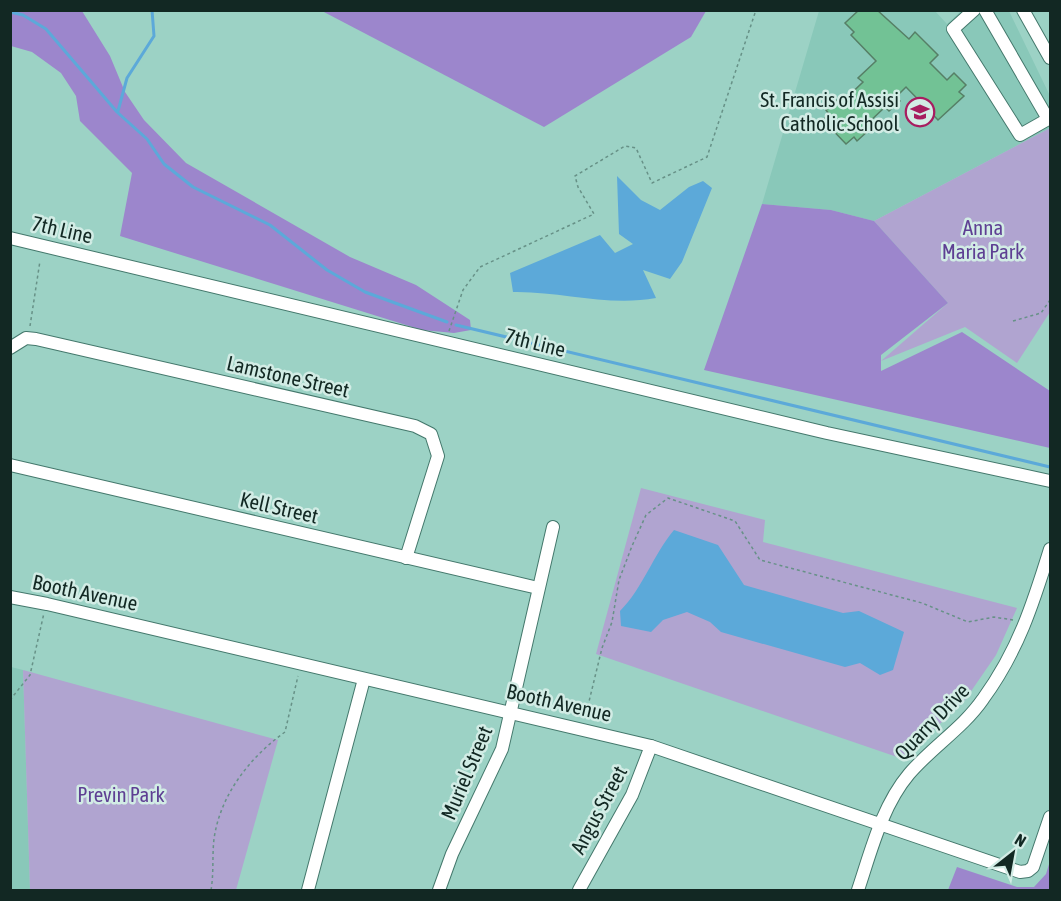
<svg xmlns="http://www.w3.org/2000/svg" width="1061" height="901" viewBox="0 0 1061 901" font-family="'Asap Condensed',sans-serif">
<rect width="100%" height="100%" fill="#9cd2c5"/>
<g fill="#89c8b9">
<path d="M819 11H935L947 24 961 11H1009L1050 96V128L874 221 831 210 762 204Z"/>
<path d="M11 667 23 670 30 890H11Z"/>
</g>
<g fill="#b0a4d0">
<path d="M1050 128V312L1017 363 965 327 881 361 948 303 874 221Z"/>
<path d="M641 488 765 520 763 542 1017 608 996 655 965 700 903 759 596 654Z"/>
<path d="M23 670 278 740 236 890H30Z"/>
</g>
<g fill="#9c86cc">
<path d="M10 11H82L110 56 125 92 144 120 186 163 350 257 416 285 470 320 471 330 454 333 422 330 120 236 132 173 80 121 76 96 61 73 32 52 11 46Z"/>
<path d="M322 11 706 10V11L691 37 544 127Z"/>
<path d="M762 204 831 210 874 221 948 303 881 355V371L962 332 1050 391V448L704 370Z"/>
<path d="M1050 861V890H948L957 867 1017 887H1034L1046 874Z"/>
</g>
<g fill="#5ca9d9">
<path d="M617 176 641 200 660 210 689 187 703 181 712 188 682 262 670 279 643 270 656 298C608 307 561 291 513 292L510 273 600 235 615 253 633 244 619 234Z"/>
<path d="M674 530 718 545 744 585 843 613 859 611 904 632 893 670 880 675 860 663 845 667 721 632 710 622 687 612 663 620 651 632 621 626 620 611C643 588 653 555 674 530Z"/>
</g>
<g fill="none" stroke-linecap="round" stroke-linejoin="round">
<g stroke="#5ca9d9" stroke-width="3">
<path d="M10 12 23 15 46 29 117 112 147 139 164 164 193 187 270 225 327 270 365 292 447 322"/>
<path d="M118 111 127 78 154 36 152 10"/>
<path d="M456 325 1050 467"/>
</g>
</g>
<path fill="#72c295" stroke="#567f66" stroke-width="1.5" d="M859 10H877L909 39 915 32 938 55 930 63 947 80 954 73 966 85 959 92 964 96 938 120 906 87 896 97 900 101 889 111 885 107 865 126 869 130 857 141 854 137 846 144 823 120 829 114 826 110 837 100 840 104 863 82 858 78 876 61 851 35 854 32 845 23Z"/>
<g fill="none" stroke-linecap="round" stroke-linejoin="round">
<g stroke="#44786c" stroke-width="14">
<g id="minor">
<path d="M974 10 953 29 1020 135 1050 118"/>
<path d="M985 10 1048 119"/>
<path d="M1023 10 1050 58"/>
<path d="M10 238 827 433 1050 481"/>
<path d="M10 348 26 338 36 339 415 426 431 434 438 456 406 558"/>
<path d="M10 465 538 588"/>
<path d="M10 597 47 604 651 746 1020 872 1028 871 1033 867 1050 817"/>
<path d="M308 890 364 679"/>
<path d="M439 890 452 854 502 749 553 527"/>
<path d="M579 890 632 795 651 746"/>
<path d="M858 890C871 851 882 806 909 774 932 747 963 728 983 699 1018 651 1033 604 1050 549"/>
</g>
</g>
<g stroke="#679187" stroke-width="1.5" stroke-dasharray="3 3" stroke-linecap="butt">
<path d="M1013 321 1041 313 1050 300"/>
<path d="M30 326 40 261"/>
<path d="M449 331 463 290 480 267 594 214 578 187 575 176 625 146 636 148 652 183 707 157 756 10"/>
<path d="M10 700 30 675 44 613"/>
<path d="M585 718 602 648 612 622 619 580 632 546 646 515 668 498 735 521 760 560 922 603 968 622 994 617 1013 620"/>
<path d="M211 890C214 873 212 856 214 839 220 795 250 757 285 732L298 676"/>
</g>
<use href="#minor" stroke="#fff" stroke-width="12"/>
</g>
<defs>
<g id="school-ring" transform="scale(1.5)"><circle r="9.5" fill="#d2ece5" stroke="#a81d60" stroke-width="1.5"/><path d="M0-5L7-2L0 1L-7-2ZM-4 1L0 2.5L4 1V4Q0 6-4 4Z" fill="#a81d60"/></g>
</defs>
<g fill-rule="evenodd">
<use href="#school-ring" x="920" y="112"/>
</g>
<g text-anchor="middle" stroke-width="5" stroke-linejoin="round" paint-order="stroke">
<g font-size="21" fill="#122823" stroke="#d2ece5" text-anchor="end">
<text x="899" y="107">St. Francis of Assisi<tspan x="899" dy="24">Catholic School</tspan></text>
</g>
<g font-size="21" fill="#5e3f93" stroke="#d2ece5">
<text x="983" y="235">Anna<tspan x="983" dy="24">Maria Park</tspan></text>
<text x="121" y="802">Previn Park</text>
</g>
<g font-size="21" fill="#122823" stroke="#d2ece5">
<text transform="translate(62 230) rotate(13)" y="7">7th Line</text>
<text transform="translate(535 343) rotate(14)" y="7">7th Line</text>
<text transform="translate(288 377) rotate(13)" y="7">Lamstone Street</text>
<text transform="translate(279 508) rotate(13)" y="7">Kell Street</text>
<text transform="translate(85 593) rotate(12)" y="7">Booth Avenue</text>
<text transform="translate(559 703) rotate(13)" y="7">Booth Avenue</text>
<text transform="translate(932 722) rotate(-46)" y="7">Quarry Drive</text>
<text transform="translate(467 773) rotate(-67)" y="7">Muriel Street</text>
<text transform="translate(599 810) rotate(-62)" y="7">Angus Street</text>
</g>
</g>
<rect width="1061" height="901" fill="none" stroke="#122823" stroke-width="24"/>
<g transform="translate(1013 853) rotate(31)" stroke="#d2ece5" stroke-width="4.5" paint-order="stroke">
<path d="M0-4.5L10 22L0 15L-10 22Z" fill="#122823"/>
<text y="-9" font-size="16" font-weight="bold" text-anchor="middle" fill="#122823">N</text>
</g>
</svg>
